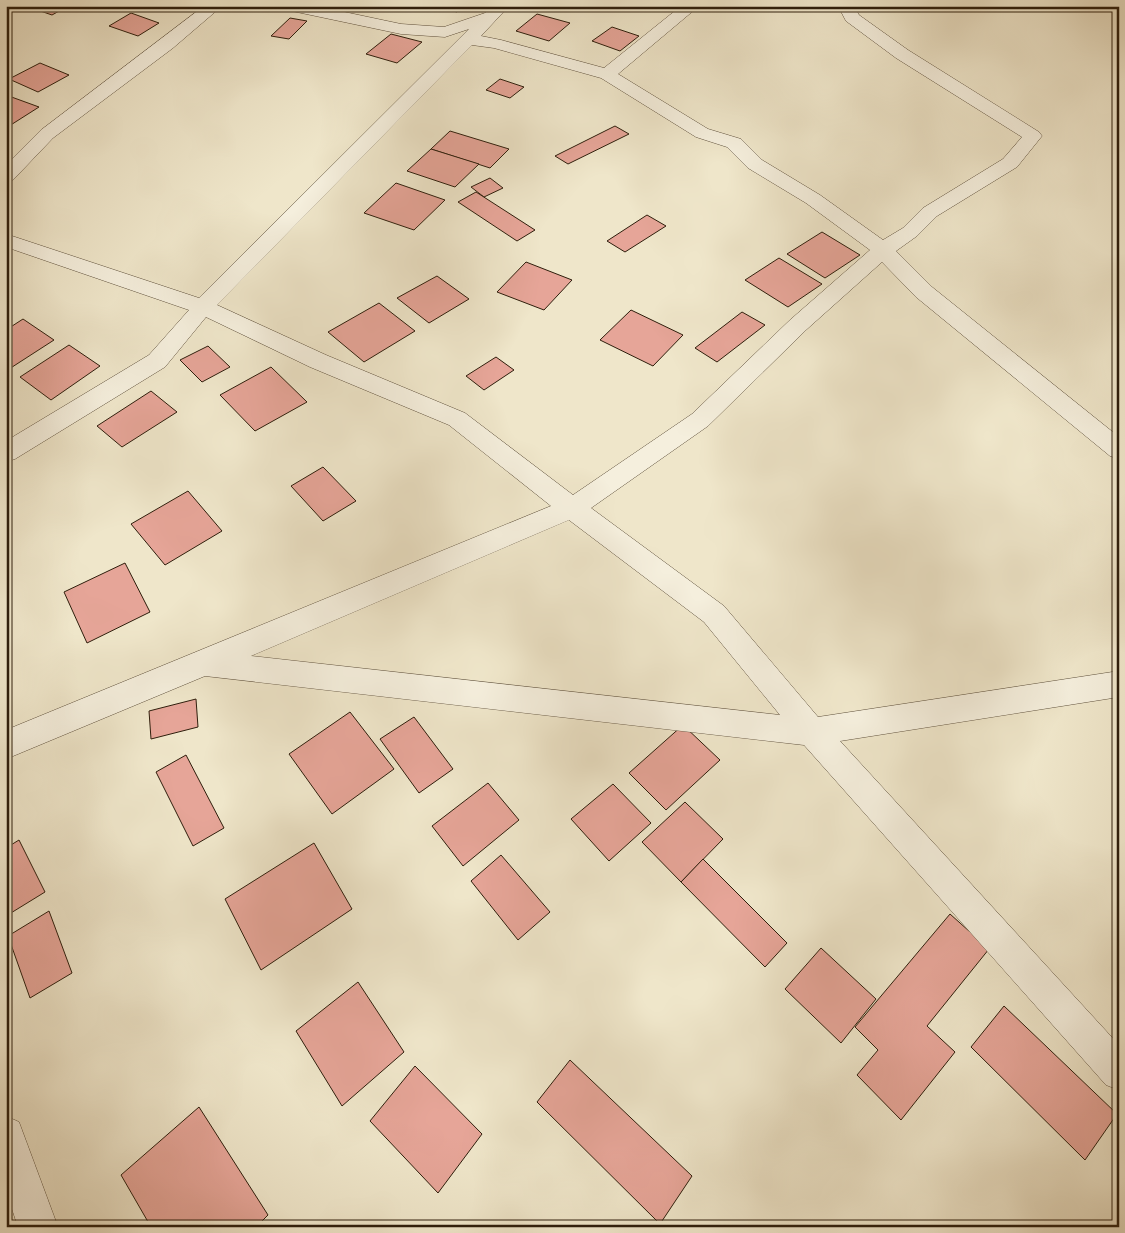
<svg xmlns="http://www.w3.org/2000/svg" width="1125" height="1233" viewBox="0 0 1125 1233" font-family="'IM FELL Great Primer',serif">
<rect width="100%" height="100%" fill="#efe6ca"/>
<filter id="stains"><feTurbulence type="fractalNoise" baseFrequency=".004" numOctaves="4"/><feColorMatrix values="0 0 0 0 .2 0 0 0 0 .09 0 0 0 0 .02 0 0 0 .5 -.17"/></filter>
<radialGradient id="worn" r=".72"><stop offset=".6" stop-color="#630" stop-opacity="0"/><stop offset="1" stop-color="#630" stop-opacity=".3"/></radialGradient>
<g fill="#e6a598" stroke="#2e1e0c">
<path d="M26 6H68L52 15Z"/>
<path d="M434 6H463L457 12Z"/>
<path d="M131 13 159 23 138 36 109 26Z"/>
<path d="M537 14 570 23 549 41 516 31Z"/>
<path d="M290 18 307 21 289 39 271 36Z"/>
<path d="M612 27 639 36 620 51 592 41Z"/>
<path d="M391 34 422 42 397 63 366 54Z"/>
<path d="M40 63 69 75 38 92 9 79Z"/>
<path d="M500 79 524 87 510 98 486 90Z"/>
<path d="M6 95 39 107 6 128Z"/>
<path d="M615 126 629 134 568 164 555 156Z"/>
<path d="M450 131 509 149 490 168 431 149Z"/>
<path d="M431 149 479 164 455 187 407 171Z"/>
<path d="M490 178 503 188 484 197 471 187Z"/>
<path d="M396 183 445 200 414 230 364 213Z"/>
<path d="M476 192 535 230 517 241 458 202Z"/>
<path d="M647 215 666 226 625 252 607 241Z"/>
<path d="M822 232 860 255 825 278 787 254Z"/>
<path d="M779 258 822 284 788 307 745 280Z"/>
<path d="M526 262 572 280 544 310 497 292Z"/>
<path d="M437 276 469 299 429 323 397 298Z"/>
<path d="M379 303 415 331 364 362 328 332Z"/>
<path d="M631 310 683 335 653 366 600 340Z"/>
<path d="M742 312 765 325 717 362 695 348Z"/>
<path d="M23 319 54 340 6 371V330Z"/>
<path d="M69 345 100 366 51 400 20 377Z"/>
<path d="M208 346 230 367 202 382 180 360Z"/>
<path d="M496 357 514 370 484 390 466 376Z"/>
<path d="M271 367 307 402 255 431 220 395Z"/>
<path d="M151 391 177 412 122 447 97 426Z"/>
<path d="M323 467 356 501 323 521 291 486Z"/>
<path d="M188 491 222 531 165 565 131 524Z"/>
<path d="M125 563 150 612 87 643 64 592Z"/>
<path d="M196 699 198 727 151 739 149 711Z"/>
<path d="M350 712 394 769 332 814 289 754Z"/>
<path d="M414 717 453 769 419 793 380 739Z"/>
<path d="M683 725 720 760 666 810 629 773Z"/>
<path d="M186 755 224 828 193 846 156 772Z"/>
<path d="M488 783 519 820 463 866 432 826Z"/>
<path d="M613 784 651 823 609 861 571 819Z"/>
<path d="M685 802 723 839 681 882 642 842Z"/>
<path d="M19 840 45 892 6 916V848Z"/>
<path d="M314 843 352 909 261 970 225 899Z"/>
<path d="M501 855 550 912 518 940 471 881Z"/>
<path d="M703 859 787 943 765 967 681 882Z"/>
<path d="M49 911 72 973 30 998 8 936Z"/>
<path d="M950 914 989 949 927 1026 955 1052 901 1120 857 1075 878 1050 855 1027Z"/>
<path d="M821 948 876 999 841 1043 785 989Z"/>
<path d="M358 982 404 1052 342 1106 296 1031Z"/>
<path d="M1004 1006 1117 1114 1085 1160 971 1047Z"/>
<path d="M570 1060 692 1176 660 1224 537 1102Z"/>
<path d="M415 1066 482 1134 438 1193 370 1121Z"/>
<path d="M199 1107 268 1215 256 1227H151L121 1175Z"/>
</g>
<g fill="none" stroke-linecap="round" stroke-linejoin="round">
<g stroke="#5e503c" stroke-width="1">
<g id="minor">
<path d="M204 6H222L173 48 53 138 13 180 6 182V165L41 130Z"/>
<path d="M284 6H316L401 24 444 27 485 13 492 6H509L481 36 501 40 604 68 681 6H699L618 74 708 129 741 139 762 160 820 195 883 240 903 228 923 208 1003 159 1022 137 896 58 846 21 838 6H854L859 15 908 50 1039 132 1042 136 1017 167 937 216 917 236 896 251 932 287 1119 437V459L1110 456 916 297 882 262 806 330 708 426 591 508 724 606 818 717 1119 671V697L840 741 1119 1045V1090L1106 1085 804 745 205 676 6 759V730L551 506 449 425 310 367 206 317 165 367 15 459 6 462V441L149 355 189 310 6 247V234L199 298 469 29 445 37 401 34 292 11 286 9ZM472 45 494 48 601 78 696 137 727 147 748 168 806 203 870 250 790 320 692 414 573 495 465 413 326 355 217 305ZM569 520 704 622 780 715 251 656Z"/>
<path d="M6 1116 19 1122 58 1227H18L6 1191Z"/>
</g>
</g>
<use href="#minor" fill="#f5efdd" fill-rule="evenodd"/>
</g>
<rect width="1125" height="1233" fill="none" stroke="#efe6ca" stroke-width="25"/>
<rect x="8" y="8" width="1110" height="1218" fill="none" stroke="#2e1e0c" stroke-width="2.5"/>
<rect x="12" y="12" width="1100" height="1208" fill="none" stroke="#2e1e0c"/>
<rect width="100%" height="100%" filter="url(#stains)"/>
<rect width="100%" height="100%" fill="url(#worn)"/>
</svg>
